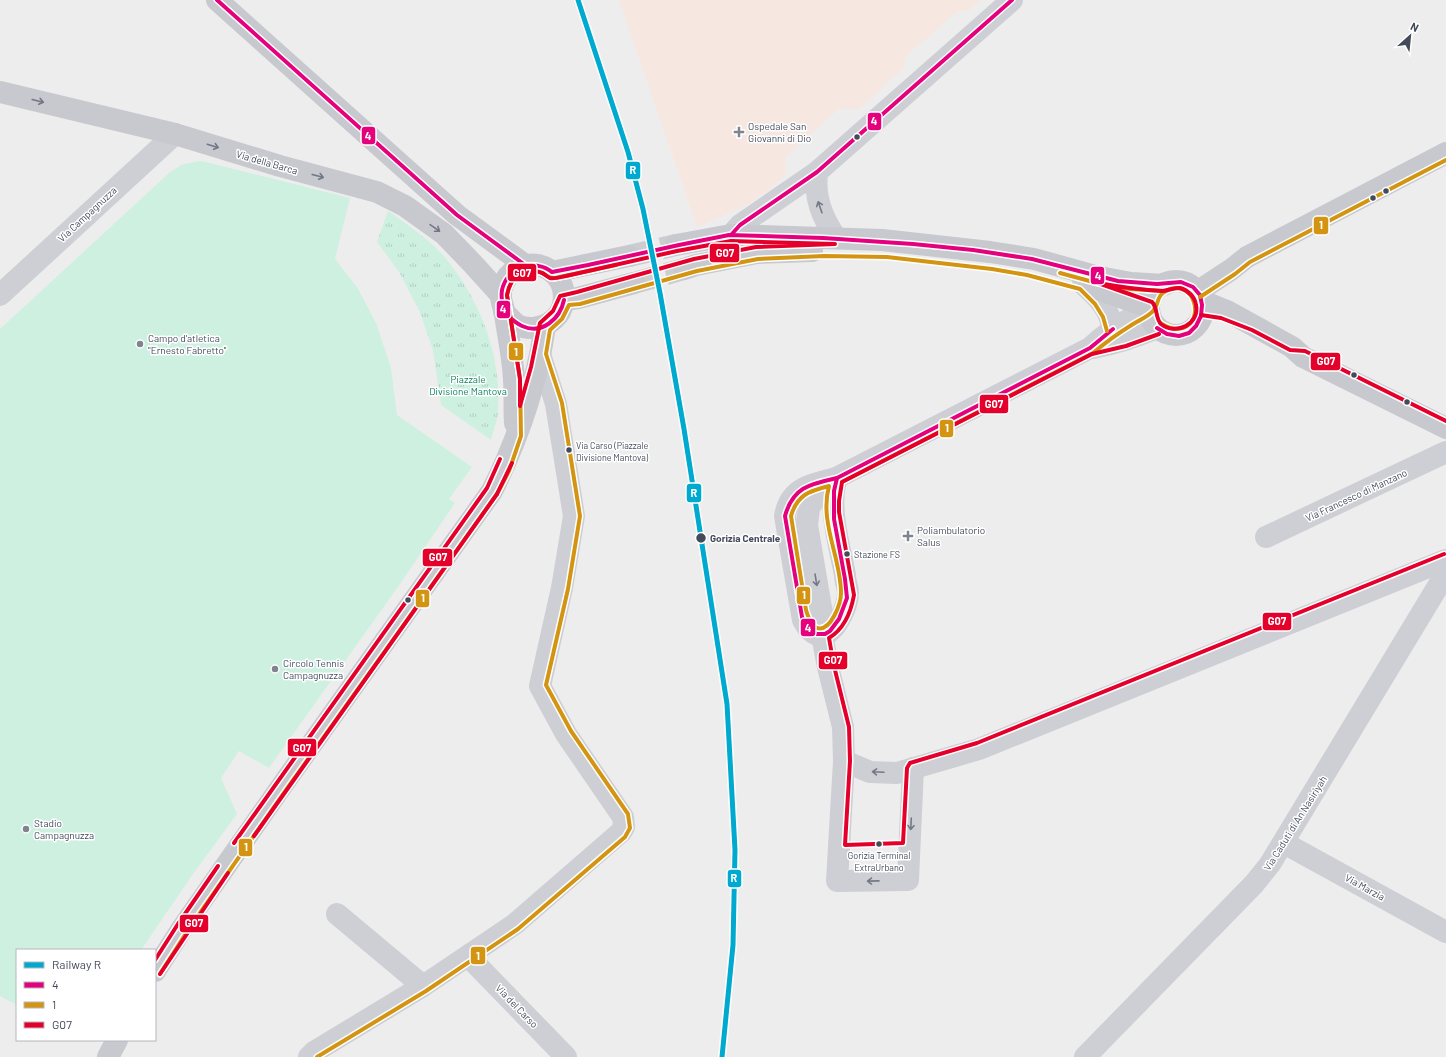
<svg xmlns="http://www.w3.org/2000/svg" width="1446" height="1057" viewBox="0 0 1446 1057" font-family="Barlow,sans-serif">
<defs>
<pattern id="park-tufts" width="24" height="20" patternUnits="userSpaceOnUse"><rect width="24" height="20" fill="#cef0e1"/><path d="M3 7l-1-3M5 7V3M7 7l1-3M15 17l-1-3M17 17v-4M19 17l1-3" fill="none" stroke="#b2cfc3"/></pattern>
</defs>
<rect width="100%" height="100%" fill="#eeeded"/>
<path fill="#f6e7e1" d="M619 0H981L968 11H958L905 57 904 68 859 109H839L786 156V175L749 204 697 227Z"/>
<path fill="#cef0e1" d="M199 161 206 162 350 198 335 259 357 287 376 323 391 368 397 415 472 467 449 499 455 503 400 584 269 768 239 751 221 778 237 814 193 874 141 950H17V1005L0 996V329L169 173 181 165Z"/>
<path fill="url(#park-tufts)" d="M388 211C407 224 427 238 443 255 479 297 502 355 498 410 498 420 493 431 491 440L441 405 433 350 419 310 399 272 377 242Z"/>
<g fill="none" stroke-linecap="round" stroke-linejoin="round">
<g stroke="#cccdd0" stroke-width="22" stroke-dasharray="22 11" stroke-linecap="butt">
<path d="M629 256 676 245"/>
<path d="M634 283 684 269"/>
</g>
<g stroke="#cecfd4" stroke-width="22">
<path d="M817 172C814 198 822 217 836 238"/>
<path d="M731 235 740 225 817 172 1012 0"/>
<path d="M1083 284C1099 299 1108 306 1113 329"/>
<path d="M0 295 175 134"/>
<path d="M1093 348C1116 344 1136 337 1157 328"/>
<path d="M837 478C827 504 840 548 845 575 845 581 848 588 848 593 848 606 835 635 821 635 812 635 807 627 803 620L785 516C790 487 812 484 837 478Z"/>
<path d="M1266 537 1446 452"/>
<path d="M835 626 823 619 807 525 808 517 809 508 818 493 825 485 840 476 1090 348C1108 331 1128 320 1149 307"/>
<path d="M822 635 828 667 843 727 844 761 837 881 908 880 913 768"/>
<path d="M844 761 870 772 897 773 979 749 1446 560"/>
<path d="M1284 843 1446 932"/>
<path d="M337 914 423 986"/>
<path d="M468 956 566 1057"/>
<path d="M309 1057 314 1052 423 986 515 924 621 832 624 827 623 817 566 734 540 686 562 588 574 516 556 404 540 354"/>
<path d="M1085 1057 1254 884 1270 864 1446 573"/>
</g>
<g stroke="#c7c9cf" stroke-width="22">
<path d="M217 0 457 215 525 265"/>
<path d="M0 92 175 134 280 166 377 192 405 206 444 234 472 263 501 295"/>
<path d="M676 245 731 235 882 240 990 252 1034 259 1099 277 1131 283 1164 285"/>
<path d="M684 269 696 265 757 253 812 251"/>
<path d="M552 272 629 256"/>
<circle cx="1176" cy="308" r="27"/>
<path d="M1089 286 1149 307"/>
<path d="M1197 292 1232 269 1247 257 1446 153"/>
<path d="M564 300 578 298 634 283"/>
<path d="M1202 301 1229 312 1292 347 1303 357 1446 428"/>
<path d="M504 312C508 316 513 322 517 325 524 328 531 329 538 327 573 320 572 273 538 265 527 263 515 268 508 276 504 281 500 290 501 296 501 302 504 308 505 314 508 336 513 358 514 380 515 394 514 409 515 423"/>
<path d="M155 971 183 927 281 787 492 491C518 439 537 383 545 326"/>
<path d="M108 1057 117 1040"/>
</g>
<g stroke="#fff" stroke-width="7">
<g id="bus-1">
<path d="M217 0 457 215 525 265"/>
<path d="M731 235 740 225 817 172 1012 0"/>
<path d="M552 272 588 265 679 245 729 235 823 238 913 244 973 250 1032 259 1118 281 1157 284 1181 282 1193 287 1200 295 1202 305 1201 316 1196 326 1189 333 1179 336 1167 334 1157 328"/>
<path d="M552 272C534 258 507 267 502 290 501 297 502 305 504 312 509 317 515 323 522 326 542 335 560 319 564 300"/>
<path d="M837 478 834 491V519L845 579 847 598 839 619 830 631 825 634H817L811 631 807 627 802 617 785 516C793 487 810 484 837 478Z"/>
<path d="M837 478 1090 348 1113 329"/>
</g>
</g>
<g stroke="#fff" stroke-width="7">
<g id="bus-2">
<path d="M1060 273 1097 283 1130 289 1164 291"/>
<path d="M1200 297 1235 274 1250 262 1446 160"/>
<path d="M842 482 1093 353C1105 343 1117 334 1130 326 1137 321 1148 317 1153 311 1159 305 1156 296 1166 291 1173 287 1180 287 1186 291 1201 302 1197 329 1177 329 1170 329 1165 326 1160 323"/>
<path d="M829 486C819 522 841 558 841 593 841 603 831 632 817 628 810 625 808 616 806 610L791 516C797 495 809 491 829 486Z"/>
<path d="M160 974 188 930 286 790 497 494 509 471 521 436 520 379 507 295C510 278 522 266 540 272 546 274 549 279 555 278 575 274 596 269 616 265"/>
<path d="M317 1057 426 991 518 929 625 837 630 828 628 814 571 731 546 685 568 589 580 516 562 403 546 354 550 330 562 319 569 305 580 304 697 271 758 259 824 256 887 257 992 269 1027 275 1080 289 1095 304 1103 317 1107 331"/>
</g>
</g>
<g stroke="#fff" stroke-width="7">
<g id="bus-3">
<path d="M731 241 835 244 756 247 694 259 577 292 560 296 553 311 540 323 531 367 520 406V379L507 295C510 278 523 265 542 273 545 274 547 277 550 278 554 279 561 277 566 276L677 251Z"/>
<path d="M1098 283C1120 287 1140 290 1162 291 1168 291 1173 287 1180 288 1188 290 1195 297 1196 305 1200 324 1176 336 1161 324 1155 318 1158 308 1152 302Z"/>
<path d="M1201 315 1221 318 1252 330 1290 350 1305 351 1446 421"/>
<path d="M1159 334 1126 346 1092 354 842 482 839 501V512L854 595C851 612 844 629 829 638L834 666 849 727 850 761 845 845 903 843 907 768 910 763 977 743 1444 554"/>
<path d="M497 494 512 463"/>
<path d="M254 836 497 494"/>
<path d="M234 843 487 488 500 459"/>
<path d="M155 960 178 924 218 866"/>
<path d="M160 974 228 873"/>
</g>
</g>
<use href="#bus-1" stroke="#e5007d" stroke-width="4"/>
<use href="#bus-2" stroke="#d39412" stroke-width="4"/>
<use href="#bus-3" stroke="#e4002b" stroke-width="4"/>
<g stroke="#fff" stroke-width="8">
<path id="rail-1" d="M578 0 628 152 643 209 660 293 684 429 727 704 735 850 733 945 722 1057"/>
</g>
<use href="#rail-1" stroke="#00a9ce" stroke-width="5"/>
</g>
<defs><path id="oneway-shaft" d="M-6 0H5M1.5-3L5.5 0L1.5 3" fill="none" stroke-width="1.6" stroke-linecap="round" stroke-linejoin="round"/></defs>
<g stroke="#717784">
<use href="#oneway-shaft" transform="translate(38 101) rotate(14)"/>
<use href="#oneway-shaft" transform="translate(213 146) rotate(17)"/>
<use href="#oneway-shaft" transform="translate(318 176) rotate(15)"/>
<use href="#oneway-shaft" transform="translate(435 228) rotate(35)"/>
</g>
<g stroke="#747985">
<use href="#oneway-shaft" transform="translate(820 207) rotate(-109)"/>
<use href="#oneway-shaft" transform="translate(816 580) rotate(81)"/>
<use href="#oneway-shaft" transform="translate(878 772) rotate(-177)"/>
<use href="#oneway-shaft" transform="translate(911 824) rotate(93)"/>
<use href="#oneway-shaft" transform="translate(873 881) rotate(179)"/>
</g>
<g fill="#7f848e" stroke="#fff" stroke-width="1.5">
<path d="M737 126h4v4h4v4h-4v4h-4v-4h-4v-4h4z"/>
<circle cx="140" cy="344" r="4"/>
<path d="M906 530h4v4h4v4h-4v4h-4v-4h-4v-4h4z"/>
<circle cx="275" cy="669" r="4"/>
<circle cx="26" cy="829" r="4"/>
</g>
<g fill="#434b5b" stroke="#fff" stroke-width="1.5">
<circle cx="857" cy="137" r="3.5"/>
<circle cx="1386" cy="191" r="3.5"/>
<circle cx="1373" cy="198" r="3.5"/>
<circle cx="1354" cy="375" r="3.5"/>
<circle cx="1407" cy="402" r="3.5"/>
<circle cx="569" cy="450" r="3.5"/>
<circle cx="701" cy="538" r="5.5"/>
<circle cx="847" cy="554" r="3.5"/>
<circle cx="408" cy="600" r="3.5"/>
<circle cx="879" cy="844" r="3.5"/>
</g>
<g text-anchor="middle" stroke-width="3" stroke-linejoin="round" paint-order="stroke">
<g font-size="9" fill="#434b5b" stroke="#fff" text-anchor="start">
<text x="576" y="449">Via Carso (Piazzale<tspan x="576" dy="12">Divisione Mantova)</tspan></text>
<text x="854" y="558">Stazione FS</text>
<text x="879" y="859" text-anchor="middle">Gorizia Terminal<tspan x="879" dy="12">ExtraUrbano</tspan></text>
</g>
<g font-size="10" fill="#434b5b" stroke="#fff" text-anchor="start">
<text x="748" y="130">Ospedale San<tspan x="748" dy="12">Giovanni di Dio</tspan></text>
<text x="148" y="342">Campo d'atletica<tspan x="148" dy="12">"Ernesto Fabretto"</tspan></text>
<text x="917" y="534">Poliambulatorio<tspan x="917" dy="12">Salus</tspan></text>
<text x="283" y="667">Circolo Tennis<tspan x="283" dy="12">Campagnuzza</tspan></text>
<text x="34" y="827">Stadio<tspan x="34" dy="12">Campagnuzza</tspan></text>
</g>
<g font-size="10" fill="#434b5b" stroke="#fff">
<text transform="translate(267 162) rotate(16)" y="4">Via della Barca</text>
<text transform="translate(87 214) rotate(-43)" y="4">Via Campagnuzza</text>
<text transform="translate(1356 495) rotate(-25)" y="4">Via Francesco di Manzano</text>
<text transform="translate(1295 823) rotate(-58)" y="4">Via Caduti di An Nasiriyah</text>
<text transform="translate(1365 887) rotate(29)" y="4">Via Marzia</text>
<text transform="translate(517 1006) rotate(46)" y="4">Via del Carso</text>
</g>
<g font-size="10" fill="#0e825d" stroke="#fff">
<text x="468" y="383">Piazzale<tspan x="468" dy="12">Divisione Mantova</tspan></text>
</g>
<g font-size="10" font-weight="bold" fill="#434b5b" stroke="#fff" text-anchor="start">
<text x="710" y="542">Gorizia Centrale</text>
</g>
</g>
<g stroke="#fff" stroke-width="1.5">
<rect x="867" y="112" width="15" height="19" rx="4" fill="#e5007d"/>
<rect x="361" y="126" width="15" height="19" rx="4" fill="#e5007d"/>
<rect x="625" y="161" width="16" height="19" rx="4" fill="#00a9ce"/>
<rect x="1313" y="216" width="16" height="19" rx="4" fill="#d39412"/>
<rect x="709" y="243" width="31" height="20" rx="4" fill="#e4002b"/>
<rect x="507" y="263" width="30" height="19" rx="4" fill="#e4002b"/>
<rect x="1090" y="266" width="15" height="19" rx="4" fill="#e5007d"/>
<rect x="496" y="300" width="15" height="19" rx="4" fill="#e5007d"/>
<rect x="508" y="342" width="16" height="19" rx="4" fill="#d39412"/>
<rect x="1310" y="352" width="31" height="19" rx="4" fill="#e4002b"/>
<rect x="979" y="394" width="30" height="20" rx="4" fill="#e4002b"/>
<rect x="939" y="419" width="15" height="19" rx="4" fill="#d39412"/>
<rect x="686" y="483" width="16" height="20" rx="4" fill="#00a9ce"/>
<rect x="422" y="548" width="31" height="19" rx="4" fill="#e4002b"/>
<rect x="796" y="586" width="15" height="19" rx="4" fill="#d39412"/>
<rect x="415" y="589" width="15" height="19" rx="4" fill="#d39412"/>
<rect x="1262" y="612" width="30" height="19" rx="4" fill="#e4002b"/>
<rect x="800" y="618" width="16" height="19" rx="4" fill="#e5007d"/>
<rect x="818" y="651" width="30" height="19" rx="4" fill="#e4002b"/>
<rect x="287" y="738" width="30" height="19" rx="4" fill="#e4002b"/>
<rect x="238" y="838" width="15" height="19" rx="4" fill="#d39412"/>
<rect x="727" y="869" width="15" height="19" rx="4" fill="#00a9ce"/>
<rect x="179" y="914" width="30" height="19" rx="4" fill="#e4002b"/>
<rect x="470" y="946" width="16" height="19" rx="4" fill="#d39412"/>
</g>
<g font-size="11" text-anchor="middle" font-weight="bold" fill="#fff">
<text x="874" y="125">4</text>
<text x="368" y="140">4</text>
<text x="633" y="174">R</text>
<text x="1321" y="229">1</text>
<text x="725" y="257">G07</text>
<text x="522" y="277">G07</text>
<text x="1098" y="280">4</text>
<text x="503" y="313">4</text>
<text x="516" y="356">1</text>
<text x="1326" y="365">G07</text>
<text x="994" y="408">G07</text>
<text x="947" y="432">1</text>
<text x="694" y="497">R</text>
<text x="438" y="561">G07</text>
<text x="804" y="599">1</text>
<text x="423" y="602">1</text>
<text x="1277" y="625">G07</text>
<text x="808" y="632">4</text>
<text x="833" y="664">G07</text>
<text x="302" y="752">G07</text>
<text x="246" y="851">1</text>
<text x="734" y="882">R</text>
<text x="194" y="927">G07</text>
<text x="478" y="960">1</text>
</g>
<rect x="16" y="949" width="140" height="92" fill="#ffffff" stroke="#b4b7bd"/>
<rect x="24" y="962" width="20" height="6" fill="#00a9ce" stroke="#b4b7bd"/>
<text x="52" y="969" font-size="12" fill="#434b5b">Railway R</text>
<rect x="24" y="982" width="20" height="6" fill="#e5007d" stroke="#b4b7bd"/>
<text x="52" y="989" font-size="12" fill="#434b5b">4</text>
<rect x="24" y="1002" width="20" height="6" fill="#d39412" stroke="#b4b7bd"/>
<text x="52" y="1009" font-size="12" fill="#434b5b">1</text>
<rect x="24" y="1022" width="20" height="6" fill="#e4002b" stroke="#b4b7bd"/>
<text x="52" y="1029" font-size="12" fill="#434b5b">G07</text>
<g transform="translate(1410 36) rotate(27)" stroke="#ffffff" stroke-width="3" paint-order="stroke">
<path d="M0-3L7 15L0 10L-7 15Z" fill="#434b5b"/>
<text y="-6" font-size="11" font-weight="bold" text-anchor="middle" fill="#434b5b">N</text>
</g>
</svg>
